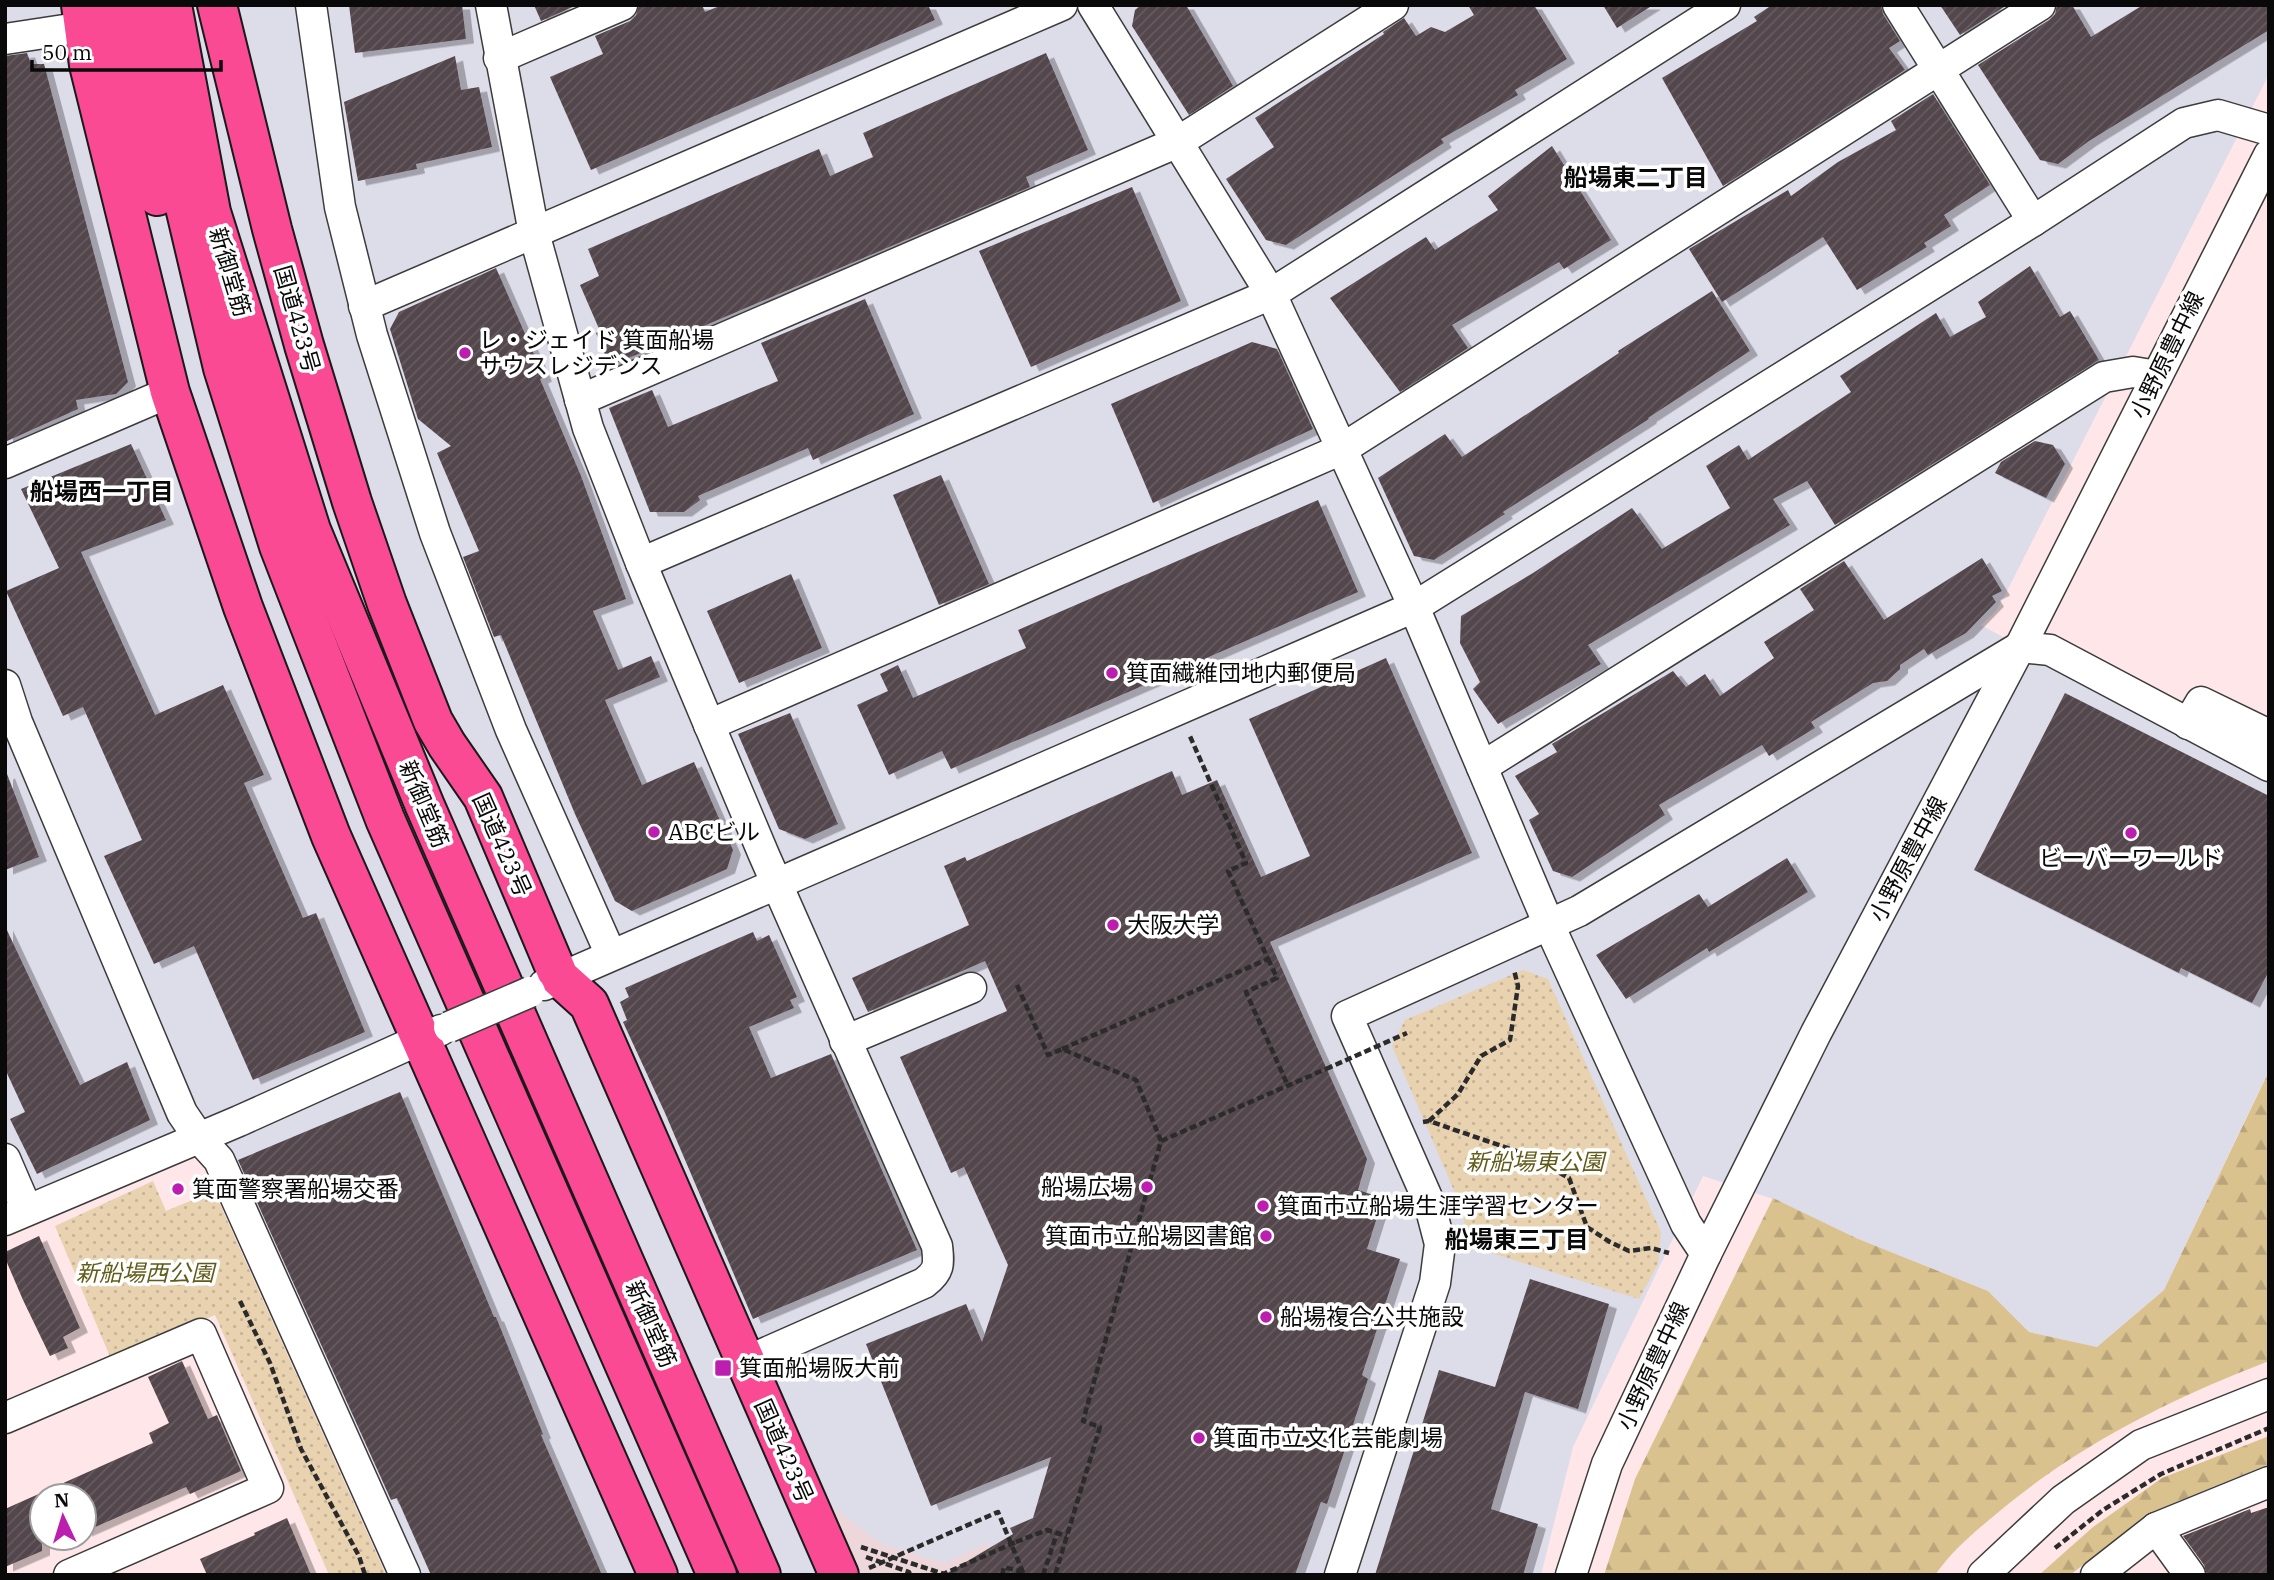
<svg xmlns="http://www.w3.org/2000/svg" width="2274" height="1580" viewBox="0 0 2274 1580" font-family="'IBM Plex Serif','Noto Sans JP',serif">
<defs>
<pattern id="forest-firs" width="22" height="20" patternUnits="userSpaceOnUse" patternTransform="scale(1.75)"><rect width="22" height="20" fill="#dac28f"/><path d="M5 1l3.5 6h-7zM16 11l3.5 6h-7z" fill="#baa57a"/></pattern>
<pattern id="park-dots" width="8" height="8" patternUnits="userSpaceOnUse" patternTransform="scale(1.75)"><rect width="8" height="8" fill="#e9d2b0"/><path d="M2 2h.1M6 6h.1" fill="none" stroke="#c6b396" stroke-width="1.8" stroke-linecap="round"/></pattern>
<pattern id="building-hatch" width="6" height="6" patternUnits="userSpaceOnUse" patternTransform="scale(1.75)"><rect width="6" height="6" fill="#52464c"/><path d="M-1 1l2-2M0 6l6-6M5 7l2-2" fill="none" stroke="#665c61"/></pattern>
<filter id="shadow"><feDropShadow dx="8" dy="4.5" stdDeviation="0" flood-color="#0004"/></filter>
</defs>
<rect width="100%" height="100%" fill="#ffe6e8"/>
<path fill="#dddce9" d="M5 5H2269V74L2007 591 1995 612 1981 625 2269 783V1070L2164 1290 2097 1347 2029 1332 1988 1291 1856 1238 1773 1199 1703 1176 1573 1447 1541 1575H405L199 1138 27 1210 5 1159Z"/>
<g fill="url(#forest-firs)">
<path d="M2269 1071V1361C2170 1399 2076 1446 1995 1515 1972 1534 1952 1551 1935 1575H1604L1635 1479 1773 1198 1856 1238 1988 1291 2029 1332 2097 1347 2164 1290Z"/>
<path d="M2269 1436V1464L2152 1512 2070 1575H2039L2093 1527 2162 1478Z"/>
</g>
<g fill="url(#park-dots)">
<path d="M1523 970 1548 979 1661 1232 1658 1264 1639 1299 1469 1246 1462 1209 1392 1046 1405 1020Z"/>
<path d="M153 1181 166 1211 214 1191 386 1575H329L215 1315 111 1359 55 1226Z"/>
</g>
<path fill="#edd7da" d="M826 1496 830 1505 880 1543 944 1563 988 1543 1002 1575H850L817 1500Z"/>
<g fill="url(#building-hatch)" filter="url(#shadow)">
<path d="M349 5H462L466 39 355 53Z"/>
<path d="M534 5H577L541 21Z"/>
<path d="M639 5H702L705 12 722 5H928L935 20 591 170 550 77 603 54 595 36 630 21 636 15Z"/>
<path d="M1141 5H1186L1233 86 1189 115 1132 26 1135 10Z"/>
<path d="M1468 5H1534L1567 59 1515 90 1518 95 1441 139 1444 143 1286 245 1266 240 1226 179 1274 147 1255 118 1384 34 1383 32 1404 18 1416 36 1431 27 1445 32 1474 15Z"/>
<path d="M1603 5H1653L1617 28Z"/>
<path d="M1772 5H1881L1883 14 1900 41 1889 48 1905 70 1723 186 1662 78 1757 21 1754 17Z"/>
<path d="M1940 5H2007L1960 35Z"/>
<path d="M2057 5H2072L2091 37 2143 5H2269V30L2089 141 2058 164 2040 160 1978 65 2049 20 2055 14Z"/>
<path d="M27 53 31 64H44L128 382 116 394 76 400 78 409 5 442V56Z"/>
<path d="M1046 53 1088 150 1026 177 1030 187 610 366 596 333 600 331 580 285 599 276 588 249 819 149 830 176 873 157 863 133Z"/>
<path d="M455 56 461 90 479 87 492 147 416 164 417 169 358 181 344 102Z"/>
<path d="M1933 94 1990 185 1944 215 1951 226 1924 243 1927 247 1857 290 1823 237 1722 302 1689 249 1788 190 1791 196 1838 162 1896 130 1891 121Z"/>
<path d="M1552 146 1611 240 1564 269 1559 262 1452 325 1468 348 1400 392 1330 298 1426 237 1435 250 1498 210 1488 196Z"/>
<path d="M1132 187 1181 301 1031 367 979 251Z"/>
<path d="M2030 266 2060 317 2070 311 2099 360 1835 525 1807 481 1773 499 1790 525 1588 645 1601 664 1498 724 1473 689 1480 682 1460 643 1461 616 1533 573 1632 508 1662 549 1730 508 1706 466 1739 445 1748 460 1851 392 1840 376 1936 313 1950 337 1986 317 1978 302Z"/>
<path d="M496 268 544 377 540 379 581 476 626 599 593 611 618 670 651 656 660 677 605 700 642 785 694 762 733 850 727 869 632 911 615 901 575 814 501 635 494 637 463 557 479 551 437 453 451 446 418 419 390 329 399 312Z"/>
<path d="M1712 291 1750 351 1648 418 1649 419 1503 512 1505 514 1434 560 1414 556 1378 478 1445 434 1462 457 1619 353 1618 351Z"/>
<path d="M865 299 914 414 813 460 808 448 698 496 700 500 684 512H650L609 408 652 390 668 427 778 381 761 343Z"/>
<path d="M1252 342 1277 349 1313 429 1153 503 1111 404Z"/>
<path d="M2035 441 2053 445 2065 464 2046 498 1995 473 2001 462Z"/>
<path d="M131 444 166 520 81 552 155 715 223 685 264 775 244 783 303 918 316 913 365 1032 253 1080 194 946 154 964 104 856 142 840 83 707 63 716 6 591 59 568 21 489Z"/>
<path d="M941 475 989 584 939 605 893 495Z"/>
<path d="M1318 500 1358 592 951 769 942 751 889 775 857 705 888 691 880 674 898 665 913 698 1026 648 1018 630Z"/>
<path d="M1982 558 2002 591 1992 596 1996 602 1966 633 1928 655 1924 649 1900 665V669L1887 681 1873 683 1811 722 1815 728 1769 756 1762 745 1659 805 1665 815 1572 877 1553 871 1529 820 1539 814 1515 776 1557 752 1552 744 1673 671 1686 687 1705 674 1720 696 1774 658 1764 642 1814 610 1800 589 1844 561 1884 620Z"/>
<path d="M791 574 822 648 739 683 707 611Z"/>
<path d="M1386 658 1472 853 1270 942 1367 1159 1358 1190 1383 1198 1367 1249 1400 1259 1362 1375 1368 1379 1327 1504 1321 1502 1295 1575H944L1013 1534 1010 1528 1033 1518 1051 1457 931 1506 866 1344 966 1304 982 1342 1008 1265 964 1167 951 1173 900 1057 1007 1011 985 961 868 1012 852 978 969 925 944 866 965 857 967 861 1172 771 1182 795 1217 780 1261 877 1310 856 1249 719Z"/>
<path d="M2065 693 2269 796V971L2252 1003 2181 968 2179 973 1974 870Z"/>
<path d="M790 713 838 824 805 839 779 829 738 734Z"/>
<path d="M7 774 39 857 5 870V775Z"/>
<path d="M1787 858 1808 892 1709 952 1707 948 1626 999 1596 955 1699 894 1708 907Z"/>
<path d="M5 926 80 1085 127 1062 150 1120 37 1174 10 1119 25 1112 5 1069Z"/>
<path d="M753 932 757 941 769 935 797 997 790 1000 794 1008 749 1027 771 1078 831 1054 917 1250 753 1319 665 1113 623 1022 627 1020 620 1002 629 997 625 988Z"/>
<path d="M400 1092 494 1317H496L543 1434 541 1435 602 1575H431L397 1498 391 1500 238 1160Z"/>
<path d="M39 1236 80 1328 63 1337 68 1348 50 1356 23 1300 5 1258V1252Z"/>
<path d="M1530 1279 1609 1304 1578 1409 1525 1392 1491 1509 1538 1524 1523 1575H1375L1439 1370 1495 1387Z"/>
<path d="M182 1361 208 1419 217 1415 241 1471 190 1494 186 1487 84 1532V1496H42V1551L5 1567V1509L153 1443 149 1433 169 1423 148 1377Z"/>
<path d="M2269 1507V1575H2207L2204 1565 2183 1536 2250 1509 2251 1513Z"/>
<path d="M287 1518 311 1575H207L200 1559 255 1535 254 1533Z"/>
</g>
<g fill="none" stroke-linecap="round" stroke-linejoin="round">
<g stroke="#3c3c3c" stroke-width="33">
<g id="minor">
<path d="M311 5 340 207 372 335 435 533 511 730 611 955"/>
<path d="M491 5 534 233 588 428 641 563 764 855 937 1246C939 1264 940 1271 924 1283L745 1362"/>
<path d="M1093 5 1271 294 1414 607 1549 925 1686 1224 1706 1254"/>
<path d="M1898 5 2033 221"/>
<path d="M5 39 84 27"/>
<path d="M499 58 622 5"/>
<path d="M364 306 1062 5"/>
<path d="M580 400 1178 142 1393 5"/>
<path d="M5 463 170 392"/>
<path d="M641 563 1271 294 1725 5"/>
<path d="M5 685 17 722 182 1113 199 1138 219 1160 405 1575"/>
<path d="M2188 724 2201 702 2269 735"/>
<path d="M709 725 1342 449 2040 5"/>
<path d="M1482 767 2104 377 2133 372 2157 376"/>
<path d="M544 985 1414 607 2033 221 2184 123 2218 115 2269 130"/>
<path d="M845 1041 971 988"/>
<path d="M5 1159 27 1210"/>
<path d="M5 1220 239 1121 441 1030"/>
<path d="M5 1418 201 1334 268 1488 69 1575"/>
<path d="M2156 1528 2190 1575"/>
<path d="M1340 1575 1435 1283 1440 1244 1429 1202 1347 1016 1579 911 2020 647 2050 650 2269 766"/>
<path d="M1571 1575 1607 1464 1706 1254 1816 1033 2020 647 2269 155"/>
<path d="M1983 1575 2063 1500 2141 1445 2269 1394"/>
<path d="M2096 1575 2156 1528 2269 1482"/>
</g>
</g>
<g stroke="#1a1a1a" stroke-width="42">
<g id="highway">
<path d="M81 5 89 65 170 392 243 607 331 836 658 1575"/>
<path d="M107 5 120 73 157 196"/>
<path d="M144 5 159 97 223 368 279 546 385 819 717 1575"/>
<path d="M172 5 211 212 311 530 425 806 761 1575"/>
<path d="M217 5 272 229 304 345 352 502 387 604 433 721 447 745 483 797 559 977 589 1004 839 1575"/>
</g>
</g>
<g stroke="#2b2b2b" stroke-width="4.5" stroke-dasharray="7 3.5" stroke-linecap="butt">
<path d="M1268 959 1277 978 1246 992 1288 1086"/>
<path d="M1017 985 1048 1055 1062 1049 1136 1080 1161 1141 1083 1421 1100 1427 1055 1575"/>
<path d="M1062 1049 1268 959 1228 871 1246 863 1189 734"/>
<path d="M1429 1121 1458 1094 1481 1056 1510 1040 1518 986 1514 970"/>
<path d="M1423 1122 1429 1121 1525 1154 1569 1178 1587 1227 1610 1242 1629 1251 1651 1248 1669 1253"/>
<path d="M1161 1141 1326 1069"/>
<path d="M240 1301 270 1363 301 1449 359 1556 365 1575"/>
<path d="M1016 1542 1047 1530 1067 1536"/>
<path d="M861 1547 947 1575"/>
<path d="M2055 1548 2103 1510 2161 1474 2269 1428"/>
<path d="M866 1557 909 1572 910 1575"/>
<path d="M869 1568 998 1512 1024 1575"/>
<path d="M1002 1575 1004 1567 1019 1571 1018 1575"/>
<path d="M1043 1575 1057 1533"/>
</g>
<use href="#minor" stroke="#fff" stroke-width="30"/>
<use href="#highway" stroke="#f94a93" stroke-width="38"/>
<g stroke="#3c3c3c" stroke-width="33" stroke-linecap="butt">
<path id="minor-bridge" d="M449 1027 530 992"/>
</g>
<g stroke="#2b2b2b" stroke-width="4.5" stroke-dasharray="7 3.5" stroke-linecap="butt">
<path d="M1326 1069 1407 1033"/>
<path d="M941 1575 1016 1542"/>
</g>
<use href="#minor-bridge" stroke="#fff" stroke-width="30"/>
</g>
<g fill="#bc1fb0" stroke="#fff" stroke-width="2.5">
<circle cx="465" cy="353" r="7"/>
<circle cx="1112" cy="673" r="7"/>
<circle cx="654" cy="832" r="7"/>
<circle cx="2131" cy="833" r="7"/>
<circle cx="1113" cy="925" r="7"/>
<circle cx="1147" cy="1187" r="7"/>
<circle cx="178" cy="1189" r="7"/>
<circle cx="1263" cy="1206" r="7"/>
<circle cx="1266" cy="1236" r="7"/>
<circle cx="1266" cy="1317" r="7"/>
<rect x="714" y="1359" width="18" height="18" rx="3.5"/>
<circle cx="1199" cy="1438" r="7"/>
</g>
<g text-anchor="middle" stroke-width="7" stroke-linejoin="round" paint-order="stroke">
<g font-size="23" fill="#090909" stroke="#fff">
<text transform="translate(230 272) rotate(73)" y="8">新御堂筋</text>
<text transform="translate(297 319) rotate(74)" y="8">国道423号</text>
<text transform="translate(2167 355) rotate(-64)" y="8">小野原豊中線</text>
<text transform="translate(424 804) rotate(67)" y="8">新御堂筋</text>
<text transform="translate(502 845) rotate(66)" y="8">国道423号</text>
<text transform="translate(1908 859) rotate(-62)" y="8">小野原豊中線</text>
<text transform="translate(651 1324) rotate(66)" y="8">新御堂筋</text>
<text transform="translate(1653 1366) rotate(-65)" y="8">小野原豊中線</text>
<text transform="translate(784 1451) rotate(66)" y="8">国道423号</text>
</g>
<g font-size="23" fill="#090909" stroke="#fff" text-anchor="start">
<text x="479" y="348">レ・ジェイド 箕面船場<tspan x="479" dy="26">サウスレジデンス</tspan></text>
<text x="1126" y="681">箕面繊維団地内郵便局</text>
<text x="668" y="840">ABCビル</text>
<text x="2131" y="866" text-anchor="middle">ビーバーワールド</text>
<text x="1127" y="933">大阪大学</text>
<text x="1133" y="1195" text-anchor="end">船場広場</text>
<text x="192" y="1197">箕面警察署船場交番</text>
<text x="1277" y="1214">箕面市立船場生涯学習センター</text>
<text x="1252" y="1244" text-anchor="end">箕面市立船場図書館</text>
<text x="1280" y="1325">船場複合公共施設</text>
<text x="739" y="1376">箕面船場阪大前</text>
<text x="1213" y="1446">箕面市立文化芸能劇場</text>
</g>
<g font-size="23" font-style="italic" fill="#615b19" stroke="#fff">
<text x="1535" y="1170">新船場東公園</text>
<text x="145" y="1281">新船場西公園</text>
</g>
<g font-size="24" font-weight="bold" fill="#090909" stroke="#fff">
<text x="1636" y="186">船場東二丁目</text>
<text x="102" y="500">船場西一丁目</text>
<text x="1517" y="1248">船場東三丁目</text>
</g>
</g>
<rect width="2274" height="1580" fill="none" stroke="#090909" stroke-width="14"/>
<g transform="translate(63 1517) rotate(356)"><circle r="33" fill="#ffffff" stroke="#9d9d9d" stroke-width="2"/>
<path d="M0-5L12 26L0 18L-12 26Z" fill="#bc1fb0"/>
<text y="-10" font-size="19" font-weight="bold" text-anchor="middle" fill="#090909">N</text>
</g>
<path d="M32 60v10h189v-10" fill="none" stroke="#090909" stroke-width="3.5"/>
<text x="42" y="60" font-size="21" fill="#090909" stroke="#ffffff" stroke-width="5" paint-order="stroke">50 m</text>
</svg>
